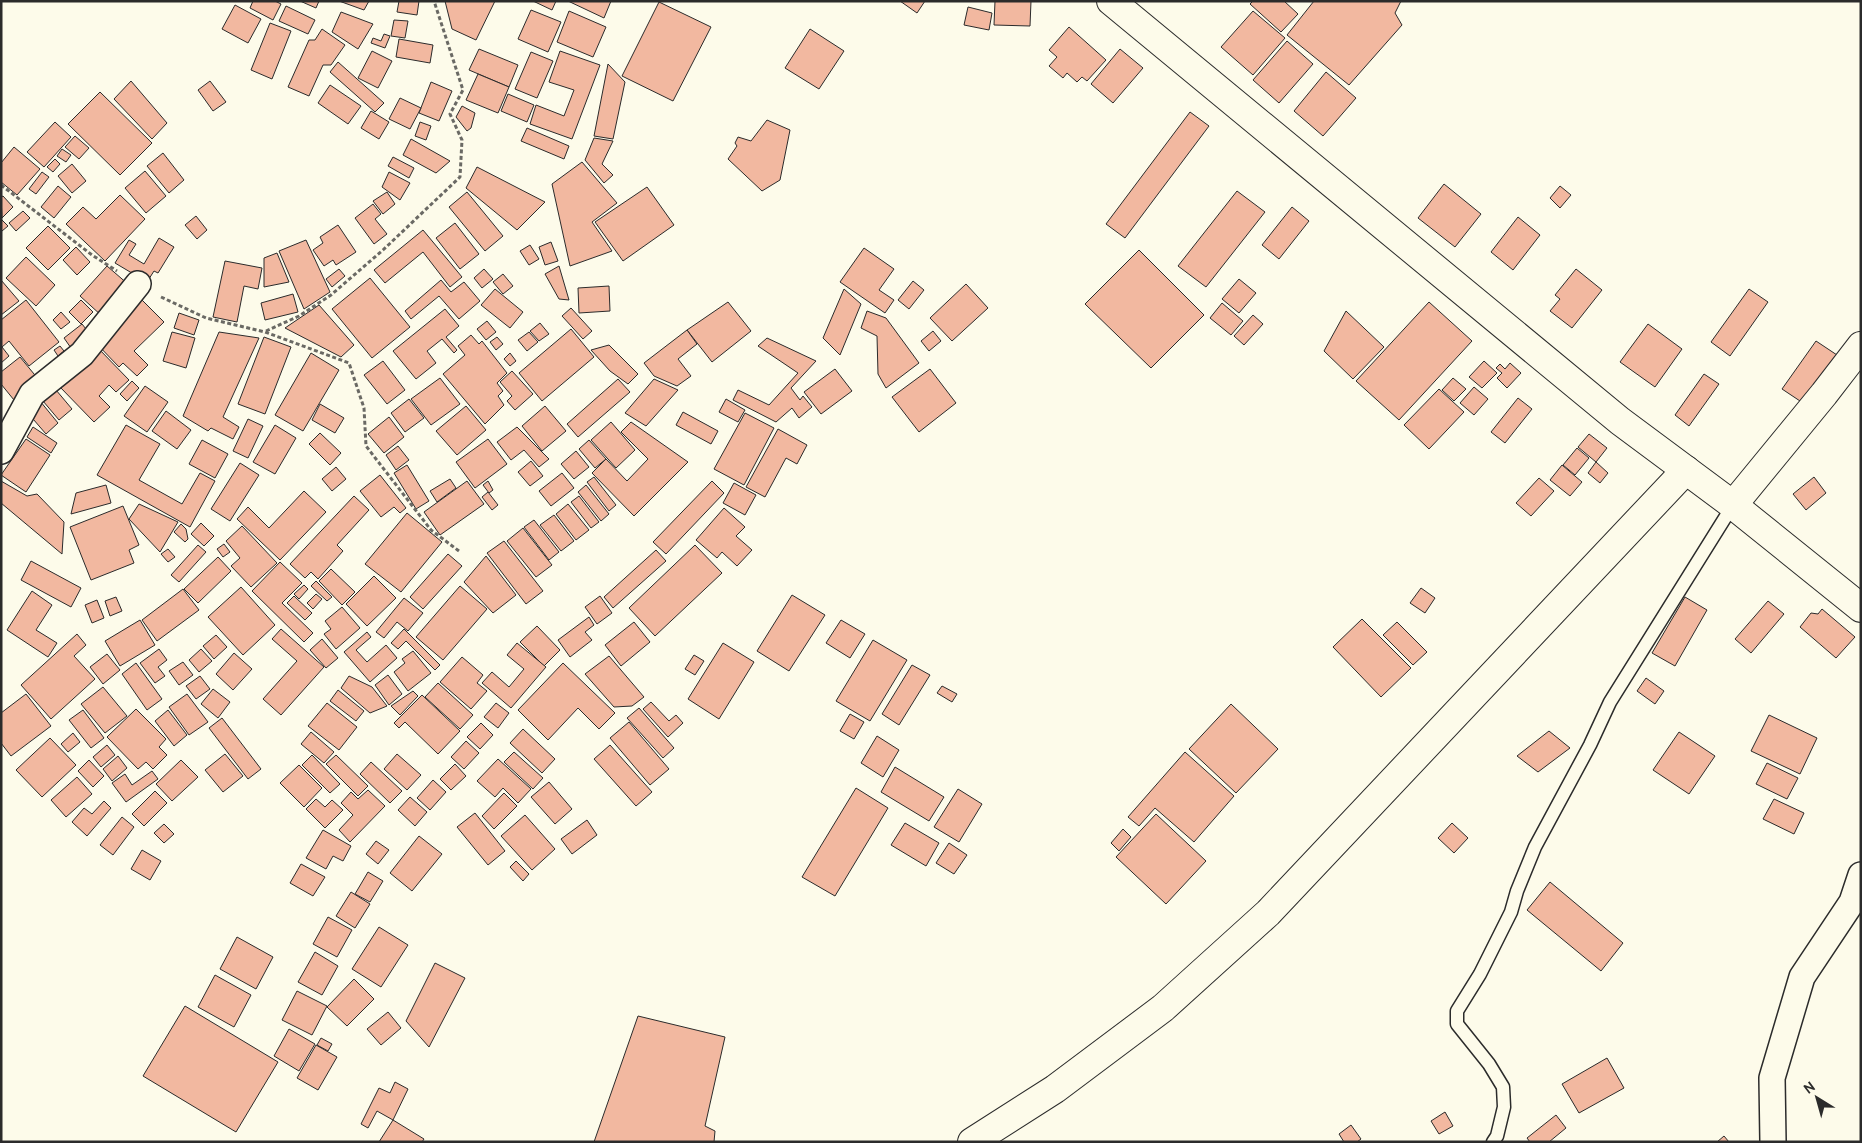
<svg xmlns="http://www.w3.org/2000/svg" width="1862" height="1143" viewBox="0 0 1862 1143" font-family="Cabin,sans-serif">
<rect width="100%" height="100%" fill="#fdfbea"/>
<g fill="#f2b8a0" stroke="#2b2b2b">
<path d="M253 1H275L281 4 273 20 250 8Z"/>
<path d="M300 1H319L316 8Z"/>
<path d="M339 1H369L364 10Z"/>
<path d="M399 1H419L417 15 397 12Z"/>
<path d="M445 1H495L476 40 452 29Z"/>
<path d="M533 1H556L552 10Z"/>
<path d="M568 1H611L604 18Z"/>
<path d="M900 1H925L917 13Z"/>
<path d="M995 1H1031L1030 26 994 25Z"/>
<path d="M1253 1H1284L1298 14 1281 32 1250 4Z"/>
<path d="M1314 1H1401L1395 13 1402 25 1349 85 1287 35Z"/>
<path d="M659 2 711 27 673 101 622 76Z"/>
<path d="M235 5 261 19 248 43 222 29Z"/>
<path d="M286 6 315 20 308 34 279 21Z"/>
<path d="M968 7 992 13 989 30 964 25Z"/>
<path d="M531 10 561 22 548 52 518 39Z"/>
<path d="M569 11 606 27 593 57 557 42Z"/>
<path d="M1253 11 1285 38 1253 75 1221 47Z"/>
<path d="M341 12 373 24 358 49 332 32Z"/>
<path d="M394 20 408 21 405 38 391 36Z"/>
<path d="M270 23 291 31 272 79 251 70Z"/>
<path d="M1069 27 1106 60 1087 81 1082 77 1077 82 1067 73 1063 78 1049 66 1057 57 1049 50Z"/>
<path d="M322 29 345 45 331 65H323L309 96 288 87 309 40H315Z"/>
<path d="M810 29 844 51 819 89 785 68Z"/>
<path d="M384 34 390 36 385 48 371 43 373 38 381 41Z"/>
<path d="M399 39 433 45 430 63 396 57Z"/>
<path d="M1287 41 1313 64 1279 103 1253 80Z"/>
<path d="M479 49 518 65 509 87 469 70Z"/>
<path d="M1120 49 1143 68 1113 103 1091 84Z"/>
<path d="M372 51 392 61 378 88 358 78Z"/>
<path d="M560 51 600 65 572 139 530 124 536 105 564 116 574 90 549 82Z"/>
<path d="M531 52 553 61 537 98 515 89Z"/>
<path d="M338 62 384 103 375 112 330 72Z"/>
<path d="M608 64 625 82 613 139 594 136Z"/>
<path d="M1326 72 1356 98 1323 136 1294 111Z"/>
<path d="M478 74 509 87 498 113 466 100Z"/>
<path d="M131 81 167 123 152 139 114 99Z"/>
<path d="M210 81 226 102 213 111 198 90Z"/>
<path d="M431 82 452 91 439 121 419 113Z"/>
<path d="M330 85 361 106 348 124 318 103Z"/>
<path d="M100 92 152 143 120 175 68 124Z"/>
<path d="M508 94 534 105 527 122 501 111Z"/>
<path d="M400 98 421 108 410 129 389 119Z"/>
<path d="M462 106 475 113 471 128 467 131 456 117Z"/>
<path d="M371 111 389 122 379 139 361 128Z"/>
<path d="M1190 112 1209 126 1125 238 1106 224Z"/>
<path d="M767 120 790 130 780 180 762 191 728 159 737 146 735 143 738 137 751 141Z"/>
<path d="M55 122 71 137 44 167 27 152Z"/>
<path d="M420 122 431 126 426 140 415 136Z"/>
<path d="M527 128 569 146 564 159 521 141Z"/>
<path d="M75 136 89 148 79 159 65 147Z"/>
<path d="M594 138 613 141 602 164 613 175 604 183 585 160Z"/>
<path d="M411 139 450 161 436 173 403 155Z"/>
<path d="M14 147 40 169 17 195 1 182V163Z"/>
<path d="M62 149 71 155 66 162 57 156Z"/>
<path d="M163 153 184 180 169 193 147 166Z"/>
<path d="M393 157 414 168 409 178 388 166Z"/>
<path d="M55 159 60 164 53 172 47 167Z"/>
<path d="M582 162 617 203 592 222 612 251 570 266 552 184Z"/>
<path d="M72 164 86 181 72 193 58 176Z"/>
<path d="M477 167 545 202 517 230 466 188Z"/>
<path d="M145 171 166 196 146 213 125 188Z"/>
<path d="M42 172 49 177 36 194 29 189Z"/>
<path d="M389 172 410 183 400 200 382 187Z"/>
<path d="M1444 184 1481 214 1455 247 1418 218Z"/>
<path d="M58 186 71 197 54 218 41 207Z"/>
<path d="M1560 186 1571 195 1560 208 1550 198Z"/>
<path d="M647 187 674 225 623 261 595 222Z"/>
<path d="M1237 191 1265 212 1206 287 1178 266Z"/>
<path d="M387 192 395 204 383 214 373 201Z"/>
<path d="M467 192 503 236 485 251 449 207Z"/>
<path d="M120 195 145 219 105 261 66 224 83 207 96 219Z"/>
<path d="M3 196 13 207 2 218 1 197Z"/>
<path d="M373 204 381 214 375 219 387 234 374 244 355 218Z"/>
<path d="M1292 207 1309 221 1279 259 1262 245Z"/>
<path d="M23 211 30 218 16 231 9 223Z"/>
<path d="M196 216 207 230 197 239 185 225Z"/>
<path d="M1518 217 1540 235 1513 270 1491 252Z"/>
<path d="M1 219 8 226 2 231 1 230Z"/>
<path d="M455 223 479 254 460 269 436 238Z"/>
<path d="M338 225 356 252 336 265 333 260 324 266 313 250 323 243 320 237Z"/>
<path d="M48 226 70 248 48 270 26 248Z"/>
<path d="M423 230 462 277 450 287 423 252 385 283 374 270Z"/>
<path d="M159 238 174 247 158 273 154 271 147 282 115 263 129 240 136 244 129 255 144 264Z"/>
<path d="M306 240 330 292 304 309 279 251Z"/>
<path d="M551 242 558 261 545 265 539 247Z"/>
<path d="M530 245 539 259 529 265 520 251Z"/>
<path d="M76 247 90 262 77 275 63 260Z"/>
<path d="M864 248 894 269 879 290 894 300 885 313 840 282Z"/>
<path d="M1139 250 1204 315 1151 368 1085 304Z"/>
<path d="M277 253 289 282 264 287V258Z"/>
<path d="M26 257 55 285 36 306 6 278Z"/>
<path d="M225 261 262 268 258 289 244 286 237 322 213 317Z"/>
<path d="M107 266 129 285 102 316 80 296Z"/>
<path d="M559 266 569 300 559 299 545 274Z"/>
<path d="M339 269 345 276 332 287 326 279Z"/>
<path d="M484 269 493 279 482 288 474 278Z"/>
<path d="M1576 269 1602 290 1572 328 1550 311 1560 299 1555 295Z"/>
<path d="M503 274 513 286 503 294 493 282Z"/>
<path d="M370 278 410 327 372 358 332 309Z"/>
<path d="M1239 279 1256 293 1239 313 1222 299Z"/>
<path d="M1 280 19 301 1 315Z"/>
<path d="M441 280 451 292 464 282 480 301 459 319 439 296 411 319 405 311Z"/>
<path d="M913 281 924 290 909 309 898 300Z"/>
<path d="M966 284 988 308 952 341 930 318Z"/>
<path d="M609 286 610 311 579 313 578 288Z"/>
<path d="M495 289 523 312 510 328 481 305Z"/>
<path d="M844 289 861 304 840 355 823 338Z"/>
<path d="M1749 289 1768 302 1730 356 1711 342Z"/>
<path d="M293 294 298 312 265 320 261 303Z"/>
<path d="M140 298 164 322 134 351 148 365 137 376 123 363 119 367 95 342Z"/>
<path d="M26 300 59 342 29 366 9 341 2 347 9 356 1 363V320Z"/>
<path d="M81 300 93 312 81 324 69 312Z"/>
<path d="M728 302 751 331 712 362 687 330Z"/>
<path d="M1429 302 1472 341 1399 420 1356 381Z"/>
<path d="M1222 303 1243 321 1231 335 1210 318Z"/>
<path d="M319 305 354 345 341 357 285 328Z"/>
<path d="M571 308 592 331 583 339 562 316Z"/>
<path d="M445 309 459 326 446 337 457 350 454 353 442 339 427 351 436 363 416 379 393 351Z"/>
<path d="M867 311 886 318 919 363 886 388 878 374 877 336 861 328Z"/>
<path d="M1346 311 1384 347 1353 379 1324 351Z"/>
<path d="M61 312 70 322 61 329 53 320Z"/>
<path d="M179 313 199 320 194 335 174 328Z"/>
<path d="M1253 315 1263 324 1244 345 1234 336Z"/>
<path d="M487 321 496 332 486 340 477 329Z"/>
<path d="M540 323 549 334 539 341 530 331Z"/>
<path d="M82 324 90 334 71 348 64 338Z"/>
<path d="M1648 324 1682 349 1655 387 1620 362Z"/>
<path d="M571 329 594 357 542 401 519 373Z"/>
<path d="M687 330 697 344 678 359 691 376 677 386 654 376 644 363Z"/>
<path d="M933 331 941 341 929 351 921 341Z"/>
<path d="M172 332 195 338 186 368 163 361Z"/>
<path d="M219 332 259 338 223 417 239 427 233 439 211 428 208 431 183 416Z"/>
<path d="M529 332 538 342 527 351 518 340Z"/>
<path d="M471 335 479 344 482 341 507 373 497 383 503 391 498 396 504 405 485 424 443 374 465 355 458 346Z"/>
<path d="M264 337 291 347 265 414 238 404Z"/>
<path d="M497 337 503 344 496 350 490 342Z"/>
<path d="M767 338 816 361 791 388 800 400 803 396 812 407 799 418 792 408 776 422 733 400 738 390 769 405 798 373 758 346Z"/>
<path d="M1816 341 1837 355 1803 403 1782 389Z"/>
<path d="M609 345 638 374 628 384 610 371 591 350Z"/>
<path d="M60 346 64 351 58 356 54 350Z"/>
<path d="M98 348 129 380 116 392 109 385 99 396 110 407 94 422 59 386Z"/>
<path d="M311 353 339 370 303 431 275 415Z"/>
<path d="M510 353 516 361 510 366 504 359Z"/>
<path d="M20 357 39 380 14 400 1 384V372Z"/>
<path d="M383 361 405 390 387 404 364 375Z"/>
<path d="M1484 361 1497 373 1482 388 1469 377Z"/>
<path d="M1510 363 1521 373 1507 388 1497 378 1502 373 1496 368 1500 364 1505 369Z"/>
<path d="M835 369 852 391 821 414 804 392Z"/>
<path d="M930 369 956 403 919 432 892 397Z"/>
<path d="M512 371 533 394 515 410 507 401 512 396 500 382Z"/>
<path d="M1704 374 1719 384 1689 426 1675 415Z"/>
<path d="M440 378 460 404 431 425 411 399Z"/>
<path d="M1453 378 1466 389 1454 401 1442 390Z"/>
<path d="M618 379 630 392 578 437 567 424Z"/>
<path d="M654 379 678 390 646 426 625 413Z"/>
<path d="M132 381 139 388 127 401 120 394Z"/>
<path d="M145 386 168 402 147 432 124 416Z"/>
<path d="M1474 387 1488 399 1474 415 1460 403Z"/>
<path d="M1439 389 1464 412 1429 449 1404 425Z"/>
<path d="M56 390 72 409 59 420 43 401Z"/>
<path d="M1518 398 1532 409 1505 443 1491 432Z"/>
<path d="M409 399 424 418 405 432 391 413Z"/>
<path d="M726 399 745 410 738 422 719 412Z"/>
<path d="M40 401 58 423 46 434 27 412Z"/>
<path d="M320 404 344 418 335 433 312 420Z"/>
<path d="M466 406 486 430 457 455 436 431Z"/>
<path d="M545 406 566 431 542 451 522 426Z"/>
<path d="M166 411 191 430 177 449 152 431Z"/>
<path d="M683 412 718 431 711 444 676 425Z"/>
<path d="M745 413 774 428 744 485 714 469Z"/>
<path d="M389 417 404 437 384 453 368 434Z"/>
<path d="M248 419 263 426 248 458 233 451Z"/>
<path d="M611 422 635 450 616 468 591 440Z"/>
<path d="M631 422 688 462 634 516 592 473 606 459 627 481 648 459 621 432Z"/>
<path d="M126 425 160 444 139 480 182 504 200 473 215 481 190 527 97 475Z"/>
<path d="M275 425 296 438 275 474 253 462Z"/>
<path d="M33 427 57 443 51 453 27 437Z"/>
<path d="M517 427 549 459 539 467 524 450 511 460 497 442Z"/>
<path d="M778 429 807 445 797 464 786 458 765 497 746 487Z"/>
<path d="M320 433 341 453 330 465 309 444Z"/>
<path d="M1589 434 1607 448 1596 462 1578 447Z"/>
<path d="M26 439 50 455 26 492 1 475Z"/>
<path d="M488 439 507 464 475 488 456 462Z"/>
<path d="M202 440 228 454 215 478 189 464Z"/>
<path d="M589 440 606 459 595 468 579 449Z"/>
<path d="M398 446 409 460 396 470 386 455Z"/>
<path d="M1577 448 1589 458 1575 475 1563 465Z"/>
<path d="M576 451 589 467 574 479 561 464Z"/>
<path d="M531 461 543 476 530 486 518 472Z"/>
<path d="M1596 462 1608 473 1600 483 1588 473Z"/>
<path d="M240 463 259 475 230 521 211 509Z"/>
<path d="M407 465 429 501 416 509 394 473Z"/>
<path d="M1562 465 1582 482 1570 496 1550 480Z"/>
<path d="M336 467 346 479 332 491 322 479Z"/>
<path d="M562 473 574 488 551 506 539 491Z"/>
<path d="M380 475 406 508 400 513 394 507 381 517 360 491Z"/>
<path d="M594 477 616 505 609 511 587 482Z"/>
<path d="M1814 477 1826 493 1806 510 1793 494Z"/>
<path d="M1539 478 1554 491 1531 516 1516 503Z"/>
<path d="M450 479 456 488 437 502 430 491Z"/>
<path d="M1 481 27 496 37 494 64 522 62 554 1 503Z"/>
<path d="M467 481 484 504 440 535 424 512Z"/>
<path d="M488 481 493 490 489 493 483 485Z"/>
<path d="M712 481 724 493 666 554 653 542Z"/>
<path d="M734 483 756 495 745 515 723 503Z"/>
<path d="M106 485 111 503 71 514 76 493Z"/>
<path d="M586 485 609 514 601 521 578 492Z"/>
<path d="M304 491 326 512 280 560 237 519 248 507 269 528Z"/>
<path d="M488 492 498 505 492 510 482 497Z"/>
<path d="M354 496 369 510 337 545 343 551 318 579 311 572 305 578 290 564Z"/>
<path d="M579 496 599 522 591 528 571 502Z"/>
<path d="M139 504 178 522 160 552 129 519Z"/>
<path d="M568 504 589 530 576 540 556 514Z"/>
<path d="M123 506 139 545 129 550 134 563 91 580 70 527Z"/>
<path d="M724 508 745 527 736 536 752 550 737 566 722 552 717 558 696 540Z"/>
<path d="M407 513 442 542 401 592 365 564Z"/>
<path d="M554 515 574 541 561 551 540 525Z"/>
<path d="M534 520 559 552 549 560 524 527Z"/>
<path d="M201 523 214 536 204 546 191 534Z"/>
<path d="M181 524 186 529 188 539 185 542 174 532Z"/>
<path d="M242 526 277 563 251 587 231 566 240 558 226 541Z"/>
<path d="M523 528 552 565 536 577 507 541Z"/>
<path d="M504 541 543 591 526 604 487 553Z"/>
<path d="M224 544 230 552 223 557 217 549Z"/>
<path d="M198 545 206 552 179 582 171 575Z"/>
<path d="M695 545 722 573 655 636 629 608Z"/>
<path d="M168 549 175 557 168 562 161 554Z"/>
<path d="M656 550 666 561 613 608 604 597Z"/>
<path d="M448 554 462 566 423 609 410 597Z"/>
<path d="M486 556 516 595 493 613 464 582Z"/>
<path d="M218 557 231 571 198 603 184 589Z"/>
<path d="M31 561 81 588 71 607 21 580Z"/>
<path d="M280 562 302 583 282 603 313 633 304 642 252 591Z"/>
<path d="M331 569 355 592 342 605 319 581Z"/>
<path d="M374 576 396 598 367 626 346 604Z"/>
<path d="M316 581 332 597 327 601 311 586Z"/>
<path d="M304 585 308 589 299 599 294 594Z"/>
<path d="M460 586 487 609 443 660 416 637Z"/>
<path d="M241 587 275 625 243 655 208 617Z"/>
<path d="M1421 588 1435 598 1425 613 1410 603Z"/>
<path d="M183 589 199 610 157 641 142 620Z"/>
<path d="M32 591 52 605 36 630 57 643 48 657 7 630Z"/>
<path d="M316 594 322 599 313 609 307 603Z"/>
<path d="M792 595 825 615 789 671 757 651Z"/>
<path d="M294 596 312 613 305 620 287 603Z"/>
<path d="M600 596 612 613 597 624 585 607Z"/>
<path d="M116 597 122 611 110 616 105 601Z"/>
<path d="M1685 597 1707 610 1675 666 1652 653Z"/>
<path d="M404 598 423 613 408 631 397 622 384 638 376 632Z"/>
<path d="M97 600 104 618 92 623 85 605Z"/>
<path d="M1768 601 1784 614 1751 653 1735 639Z"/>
<path d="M342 607 360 628 336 649 324 634 331 629 325 621Z"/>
<path d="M1822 609 1855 637 1836 658 1800 627 1811 613 1818 614Z"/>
<path d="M589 617 594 625 585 632 592 640 570 657 558 640Z"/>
<path d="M1362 619 1411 668 1381 697 1333 647Z"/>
<path d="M140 620 155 645 120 666 105 641Z"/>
<path d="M841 620 865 634 850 658 826 643Z"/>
<path d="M634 622 650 642 621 666 605 645Z"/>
<path d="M1397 622 1427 652 1413 665 1383 635Z"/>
<path d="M537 626 560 650 544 666 520 642Z"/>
<path d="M281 629 324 667 281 715 263 699 297 661 272 639Z"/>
<path d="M404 629 440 665 435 670 406 641 398 649 391 643Z"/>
<path d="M367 632 371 637 356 650 367 662 386 645 397 658 370 682 344 652Z"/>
<path d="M77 634 86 645 74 656 95 679 51 719 21 685Z"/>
<path d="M216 635 227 647 214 659 203 646Z"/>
<path d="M322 639 338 658 326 668 310 650Z"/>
<path d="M873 640 907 660 870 721 836 701Z"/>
<path d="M517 643 546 667 511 708 482 683 492 672 509 687 524 669 507 655Z"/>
<path d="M723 643 754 662 719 719 688 699Z"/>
<path d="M159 649 167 660 158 667 165 676 155 683 140 663Z"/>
<path d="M201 649 212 661 199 672 189 660Z"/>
<path d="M413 651 431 673 408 691 394 672 405 663 402 659Z"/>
<path d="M234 653 252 669 233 690 216 674Z"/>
<path d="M107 654 120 670 103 684 90 667Z"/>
<path d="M694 655 704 661 695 675 685 669Z"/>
<path d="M609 656 644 697 632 706 614 707 585 674Z"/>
<path d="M462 657 483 675 477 683 487 691 471 709 440 682Z"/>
<path d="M183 662 193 675 179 685 169 671Z"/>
<path d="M136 663 162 699 147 710 122 674Z"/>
<path d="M563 663 615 713 599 729 578 708 548 740 518 710Z"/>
<path d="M912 665 930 675 899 725 882 714Z"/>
<path d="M388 675 402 694 389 705 375 685Z"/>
<path d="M200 676 210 689 196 699 186 686Z"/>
<path d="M349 676 372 687 387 706 370 713 341 688Z"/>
<path d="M1646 678 1664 691 1655 704 1637 691Z"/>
<path d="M438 683 473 715 460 729 425 697Z"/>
<path d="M942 686 957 694 952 702 937 693Z"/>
<path d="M103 687 127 716 105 733 81 704Z"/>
<path d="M213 689 230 702 218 718 201 704Z"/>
<path d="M338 690 364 711 356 721 330 701Z"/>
<path d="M413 691 418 696 400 715 391 706Z"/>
<path d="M26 694 51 726 11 756 1 743V713Z"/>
<path d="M187 694 208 722 189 735 169 707Z"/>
<path d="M422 695 460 731 438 754 405 722 399 728 394 723Z"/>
<path d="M651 702 669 721 676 715 683 723 668 737 643 709Z"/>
<path d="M327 703 357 727 339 750 308 726Z"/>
<path d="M496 703 509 713 498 728 484 717Z"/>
<path d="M1231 704 1278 749 1236 793 1189 749Z"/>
<path d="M639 708 674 748 663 758 627 718Z"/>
<path d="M136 709 166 739 159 747 167 755 153 769 146 762 138 769 107 737Z"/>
<path d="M83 710 104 738 91 748 69 720Z"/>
<path d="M168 710 187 735 174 746 155 721Z"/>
<path d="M850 714 864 722 854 739 840 731Z"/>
<path d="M1769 715 1817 738 1800 774 1751 751Z"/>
<path d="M222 718 261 769 248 779 209 728Z"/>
<path d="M629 722 669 769 650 785 610 738Z"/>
<path d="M481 723 493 735 480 749 467 737Z"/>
<path d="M523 729 555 759 542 773 510 743Z"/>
<path d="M1549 731 1570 748 1538 772 1517 756Z"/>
<path d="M311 732 334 752 324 763 301 744Z"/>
<path d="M1679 732 1715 756 1689 794 1653 770Z"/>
<path d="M73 733 80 742 68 752 61 744Z"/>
<path d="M877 736 899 750 883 777 861 763Z"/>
<path d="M50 738 76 765 42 797 16 770Z"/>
<path d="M466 741 479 753 464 769 451 757Z"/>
<path d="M107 745 115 755 101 767 93 757Z"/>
<path d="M610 745 652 792 636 806 594 759Z"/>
<path d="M514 752 543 778 533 789 504 762Z"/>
<path d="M1185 752 1234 796 1194 842 1155 808 1139 826 1128 817Z"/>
<path d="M225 754 243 776 223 792 205 770Z"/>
<path d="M397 754 421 775 407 790 384 769Z"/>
<path d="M312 755 340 784 330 793 302 765Z"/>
<path d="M336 755 368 786 358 796 326 764Z"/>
<path d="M118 756 127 768 112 781 103 769Z"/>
<path d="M498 759 531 789 518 803 503 788 495 797 477 781Z"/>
<path d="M89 760 104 776 93 787 78 771Z"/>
<path d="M181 760 198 777 172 801 156 784Z"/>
<path d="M371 762 402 791 390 803 360 774Z"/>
<path d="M1767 763 1798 778 1787 799 1756 784Z"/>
<path d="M455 764 466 776 451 790 440 779Z"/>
<path d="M299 765 322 788 304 807 280 783Z"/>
<path d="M895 767 944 797 929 821 881 792Z"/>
<path d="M152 771 158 779 126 802 112 783 125 774 132 785Z"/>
<path d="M77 777 92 794 66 817 51 800Z"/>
<path d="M433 780 446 792 430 810 417 798Z"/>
<path d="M549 782 572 809 555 824 531 797Z"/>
<path d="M856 788 888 808 835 896 802 877Z"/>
<path d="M958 789 982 804 959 842 934 827Z"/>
<path d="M368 790 385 806 350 842 339 830 353 815 341 803 351 792 358 799Z"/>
<path d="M155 791 167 803 144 826 132 814Z"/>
<path d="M504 793 517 806 494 829 482 816Z"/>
<path d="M410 797 427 812 415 826 398 810Z"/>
<path d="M316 799 325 807 332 800 343 810 325 828 306 809Z"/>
<path d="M1774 799 1804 813 1794 834 1763 819Z"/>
<path d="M104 801 111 808 87 836 72 822 84 808 92 814Z"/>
<path d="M475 813 505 851 488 865 457 827Z"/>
<path d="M1156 814 1206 861 1166 904 1116 857Z"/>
<path d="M525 815 555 849 532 870 501 836Z"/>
<path d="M122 817 134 827 113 855 100 845Z"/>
<path d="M587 820 597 835 572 854 561 839Z"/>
<path d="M905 823 939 843 926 866 891 845Z"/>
<path d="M1452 823 1468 838 1454 853 1438 838Z"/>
<path d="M164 824 174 834 164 843 154 833Z"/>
<path d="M1123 829 1131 837 1119 851 1111 843Z"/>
<path d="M323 830 351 846 343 861 333 856 326 869 306 858Z"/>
<path d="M419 836 442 854 412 891 390 873Z"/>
<path d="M376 841 389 850 378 864 366 854Z"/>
<path d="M949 843 967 855 954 874 936 863Z"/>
<path d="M142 850 161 861 150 880 131 869Z"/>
<path d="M516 861 529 874 523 881 510 867Z"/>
<path d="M301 864 325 877 313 896 290 883Z"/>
<path d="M368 872 383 881 370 902 355 894Z"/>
<path d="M1550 882 1623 943 1601 971 1527 910Z"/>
<path d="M351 892 370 904 355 928 336 916Z"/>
<path d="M328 917 352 930 337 957 313 944Z"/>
<path d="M379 927 408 945 381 987 352 969Z"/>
<path d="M237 937 273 957 256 989 220 969Z"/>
<path d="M315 952 338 966 322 995 298 982Z"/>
<path d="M435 963 465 978 429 1047 406 1021Z"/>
<path d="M215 975 251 995 234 1027 198 1007Z"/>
<path d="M354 979 374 999 347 1026 327 1007Z"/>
<path d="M297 991 327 1006 312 1035 282 1020Z"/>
<path d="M185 1006 278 1062 236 1132 143 1076Z"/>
<path d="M388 1012 401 1028 381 1045 367 1029Z"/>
<path d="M638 1016 725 1037 705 1126 715 1131 714 1142H594Z"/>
<path d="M289 1029 315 1044 299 1071 274 1056Z"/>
<path d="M321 1038 332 1044 328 1051 317 1045Z"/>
<path d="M316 1045 337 1057 318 1090 297 1078Z"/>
<path d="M1607 1058 1624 1088 1579 1113 1562 1084Z"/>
<path d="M395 1082 408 1089 393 1120 377 1111 368 1128 361 1124 379 1088 390 1093Z"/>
<path d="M1445 1112 1453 1126 1439 1134 1431 1121Z"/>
<path d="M1556 1115 1566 1128 1549 1142H1530L1527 1138Z"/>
<path d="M393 1120 424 1139 422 1142H379Z"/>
<path d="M1351 1125 1361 1139 1357 1142H1344L1339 1134Z"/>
<path d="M1724 1136 1729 1142H1717Z"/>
</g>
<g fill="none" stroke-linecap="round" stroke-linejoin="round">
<g stroke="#2b2b2b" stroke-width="15">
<path id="service" d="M1493 1142 1497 1136 1504 1107 1503 1087 1489 1064 1457 1024V1011L1480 974 1511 912 1517 891 1535 847 1590 745 1610 702 1733 505"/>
</g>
<g stroke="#2b2b2b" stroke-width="28">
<g id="minor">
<path d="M1 451 32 394 82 354 138 284"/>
<path d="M1773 1142 1772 1078 1802 977 1852 902 1861 875"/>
</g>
</g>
<g stroke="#2b2b2b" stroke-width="30">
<g id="secondary">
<path d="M1733 505 1824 394 1861 346"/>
<path d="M972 1142 1055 1089 1163 1008 1268 913 1686 470"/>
</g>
</g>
<g stroke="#2b2b2b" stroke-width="30">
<path id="primary" d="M1111 1 1620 421 1733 505 1861 608"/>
</g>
<g stroke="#6a6964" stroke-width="3" stroke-dasharray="4 2.5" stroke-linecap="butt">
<path d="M1 185 92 255 117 271"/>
<path d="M161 297 206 318 265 332 349 363 364 408 366 446 431 530 459 551"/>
<path d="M266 331 299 316 331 295 383 250 460 177 462 140 450 114 463 90 434 1"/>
</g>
<use href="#service" stroke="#fdfbea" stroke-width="12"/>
<use href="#minor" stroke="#fdfbea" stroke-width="25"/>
<use href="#secondary" stroke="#fdfbea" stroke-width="28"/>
<use href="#primary" stroke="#fdfbea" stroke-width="28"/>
</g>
<rect width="1862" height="1143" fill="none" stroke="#2b2b2b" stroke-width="5"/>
<g transform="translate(1817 1098) rotate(323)" stroke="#fdfbea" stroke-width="4" paint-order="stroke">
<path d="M0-4L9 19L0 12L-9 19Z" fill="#2b2b2b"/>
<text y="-8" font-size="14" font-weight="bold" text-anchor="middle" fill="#2b2b2b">N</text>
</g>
</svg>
